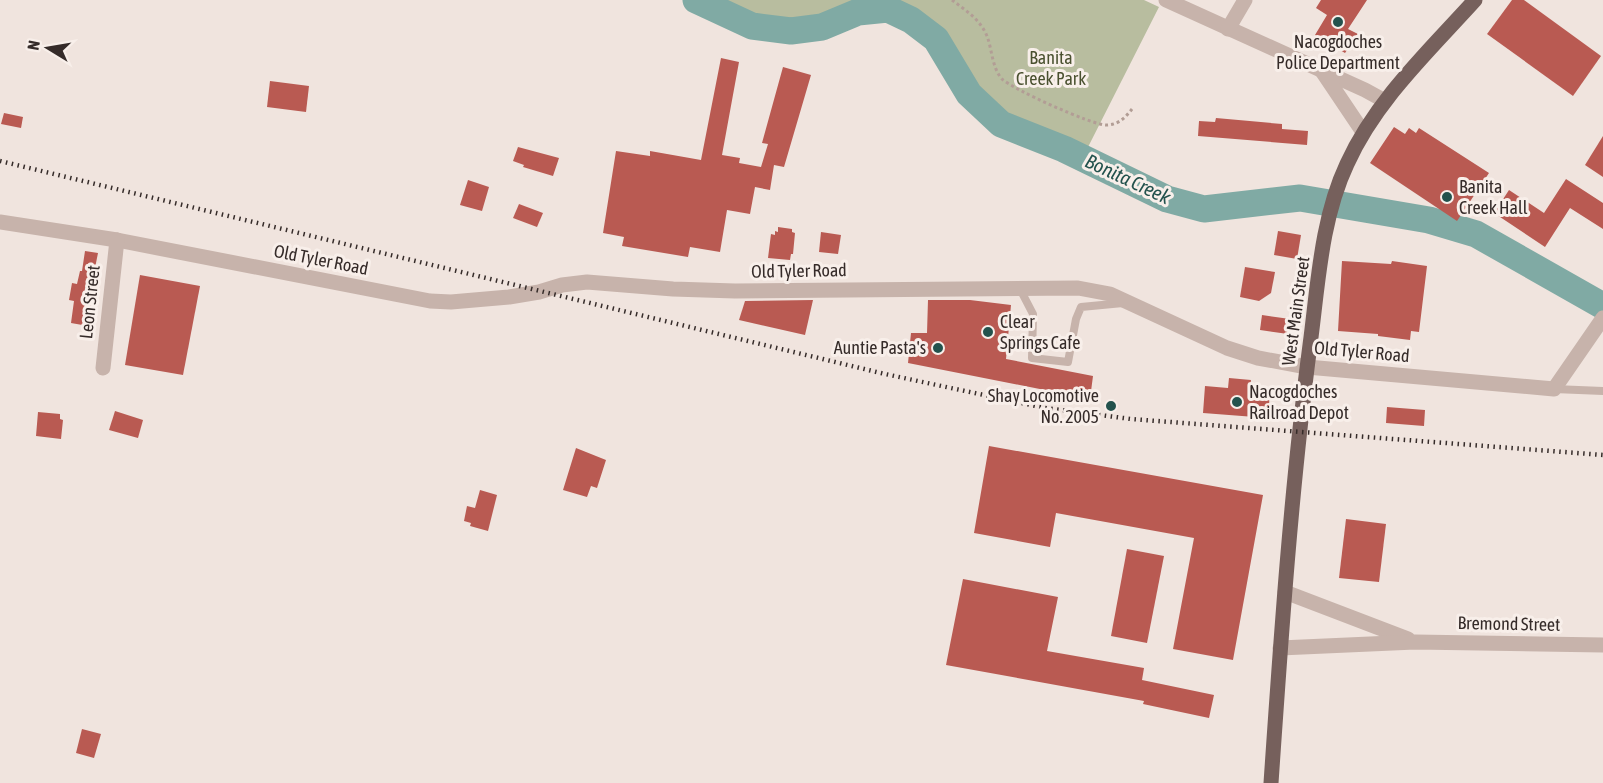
<svg xmlns="http://www.w3.org/2000/svg" width="1603" height="783" viewBox="0 0 1603 783" font-family="'Asap Condensed',sans-serif">
<rect width="100%" height="100%" fill="#f0e4de"/>
<path fill="#b8bd9f" d="M707 0H1144L1159 7 1085 153 1002 122 971 92 939 38 913 16 888 5 856 7 818 22 792 25 754 19Z"/>
<g fill="none" stroke-linecap="round" stroke-linejoin="round">
<path stroke="#80aaa4" stroke-width="27" d="M696 0 752 26 791 31 822 27 858 12 888 9 911 20 936 39 969 94 1001 124 1064 149 1167 199 1204 209 1300 198 1429 220 1476 234 1603 306"/>
</g>
<g fill="#b95a52">
<path d="M1321 0H1367L1348 29 1358 34 1345 53 1315 35 1327 15 1316 8Z"/>
<path d="M1512 0H1524L1601 56 1573 96 1487 34Z"/>
<path d="M721 58 739 62 722 155 740 158 739 163 761 167 768 144 762 143 783 67 811 75 784 167 774 165 770 190 755 187 750 214 727 210 720 252 690 247 688 257 622 246 624 237 603 233 616 151 650 156V151L701 160Z"/>
<path d="M270 81 309 86 306 112 267 107Z"/>
<path d="M4 113 23 117 21 128 1 124Z"/>
<path d="M1216 118 1282 124V129L1308 131 1307 145 1198 136 1199 121 1215 122Z"/>
<path d="M1394 127 1405 134 1409 128 1416 133 1419 128 1489 173 1457 221 1370 163Z"/>
<path d="M1603 136V177L1585 165Z"/>
<path d="M518 147 559 158 553 176 523 167 524 165 513 161Z"/>
<path d="M1566 179 1603 203V229L1570 208 1545 247 1494 213 1509 190 1544 213Z"/>
<path d="M468 180 489 187 482 211 460 205Z"/>
<path d="M519 204 543 213 537 227 513 218Z"/>
<path d="M778 227 792 229V232L795 233 793 254H791L790 260 768 258 771 234 775 235V231L778 232Z"/>
<path d="M1278 231 1301 235 1297 259 1274 255Z"/>
<path d="M821 232 841 235 838 254 819 252Z"/>
<path d="M85 251 98 253 94 273 97 274 88 326 71 323 74 301 69 300 72 283 77 284 80 271H82Z"/>
<path d="M1342 261 1391 264 1392 261 1427 266 1419 332 1411 331 1410 340 1378 336V334L1338 331Z"/>
<path d="M1245 267 1275 272 1271 293 1259 301 1240 297Z"/>
<path d="M140 275 200 286 183 375 125 365Z"/>
<path d="M813 300 805 335 739 320 745 301Z"/>
<path d="M928 300H970L1011 305 1006 359 1093 376 1090 399 908 363 911 333H927Z"/>
<path d="M1262 315 1290 319 1288 334 1260 330Z"/>
<path d="M1229 378 1251 380 1250 389 1270 391 1268 418 1203 413 1205 386 1228 388Z"/>
<path d="M1387 407 1425 410 1424 426 1386 423Z"/>
<path d="M115 411 143 420 138 438 109 430Z"/>
<path d="M38 412 60 414V419L63 420 61 439 36 436Z"/>
<path d="M989 446 1263 495 1233 660 1173 649 1194 538 1056 513 1050 547 974 533Z"/>
<path d="M576 448 606 460 597 488 591 486 587 497 563 490Z"/>
<path d="M480 490 497 495 488 531 470 526 471 523 464 521 467 506 475 508Z"/>
<path d="M1346 519 1386 524 1379 582 1339 578Z"/>
<path d="M1127 549 1164 556 1147 643 1111 636Z"/>
<path d="M963 579 1058 597 1047 651 1144 668 1142 680 1214 695 1209 718 1143 704 1144 701 946 665Z"/>
<path d="M82 729 101 734 94 758 76 753Z"/>
</g>
<g fill="none" stroke-linecap="round" stroke-linejoin="round">
<path stroke="#b29d95" stroke-width="3" stroke-dasharray="3 3" stroke-linecap="butt" d="M952 0C965 10 980 19 987 36 992 49 992 68 1002 79 1012 89 1092 125 1106 125 1118 125 1125 118 1132 109"/>
<g stroke="#c7b3ab" stroke-width="8">
<path d="M1020 289 1033 314 1032 358 1068 362 1076 319 1081 307 1123 303"/>
<path d="M1554 389 1603 391"/>
</g>
<g stroke="#c7b3ab" stroke-width="15">
<path d="M1166 0 1365 90 1385 101"/>
<path d="M1228 29 1245 0"/>
<path d="M1322 71 1363 132"/>
<path d="M0 222 117 240 430 301 451 302 509 297 539 292 562 285 587 282 673 289 735 291 1078 288 1110 294 1227 348 1258 358 1307 367 1554 389 1603 318"/>
<path d="M103 368 117 240"/>
<path d="M1285 592 1408 639"/>
<path d="M1280 648 1415 642 1603 645"/>
</g>
<path stroke="#76605c" stroke-width="15" d="M1271 783C1281 637 1291 490 1310 345 1318 285 1321 219 1347 164 1376 100 1429 51 1475 0"/>
<path stroke="#352b29" stroke-width="4.5" stroke-dasharray="1.5 4.5" stroke-linecap="butt" d="M0 161 885 374 1045 408 1131 419 1603 455"/>
</g>
<g fill="#23524d" stroke="#f8efea" stroke-width="2">
<circle cx="1338" cy="22" r="6"/>
<circle cx="1447" cy="197" r="6"/>
<circle cx="988" cy="332" r="6"/>
<circle cx="938" cy="348" r="6"/>
<circle cx="1237" cy="402" r="6"/>
<circle cx="1111" cy="406" r="6"/>
</g>
<g text-anchor="middle" stroke-width="6" stroke-linejoin="round" paint-order="stroke">
<g font-size="18" fill="#352b29" stroke="#f8efea" text-anchor="start">
<text x="1338" y="48" text-anchor="middle">Nacogdoches<tspan x="1338" dy="21">Police Department</tspan></text>
<text x="1459" y="193">Banita<tspan x="1459" dy="21">Creek Hall</tspan></text>
<text x="1000" y="328">Clear<tspan x="1000" dy="21">Springs Cafe</tspan></text>
<text x="926" y="354" text-anchor="end">Auntie Pasta's</text>
<text x="1249" y="398">Nacogdoches<tspan x="1249" dy="21">Railroad Depot</tspan></text>
<text x="1099" y="402" text-anchor="end">Shay Locomotive<tspan x="1099" dy="21">No. 2005</tspan></text>
</g>
<g font-size="18" fill="#4a5130" stroke="#f8efea">
<text x="1051" y="64">Banita<tspan x="1051" dy="21">Creek Park</tspan></text>
</g>
<g font-size="18" fill="#352b29" stroke="#f8efea">
<text transform="translate(321 260) rotate(11)" y="6">Old Tyler Road</text>
<text transform="translate(799 271) rotate(-1)" y="6">Old Tyler Road</text>
<text transform="translate(90 302) rotate(-84)" y="6">Leon Street</text>
<text transform="translate(1296 311) rotate(-82)" y="6">West Main Street</text>
<text transform="translate(1362 352) rotate(5)" y="6">Old Tyler Road</text>
<text transform="translate(1509 624) rotate(1)" y="6">Bremond Street</text>
</g>
<g font-size="20" font-style="italic" fill="#23524d" stroke="#f8efea">
<text transform="translate(1128 179) rotate(25)" y="7">Bonita Creek</text>
</g>
</g>
<g transform="translate(48 48) rotate(281)" stroke="#f8efea" stroke-width="4.5" paint-order="stroke">
<path d="M0-4.5L10 22L0 15L-10 22Z" fill="#352b29"/>
<text y="-9" font-size="16" font-weight="bold" text-anchor="middle" fill="#352b29">N</text>
</g>
</svg>
